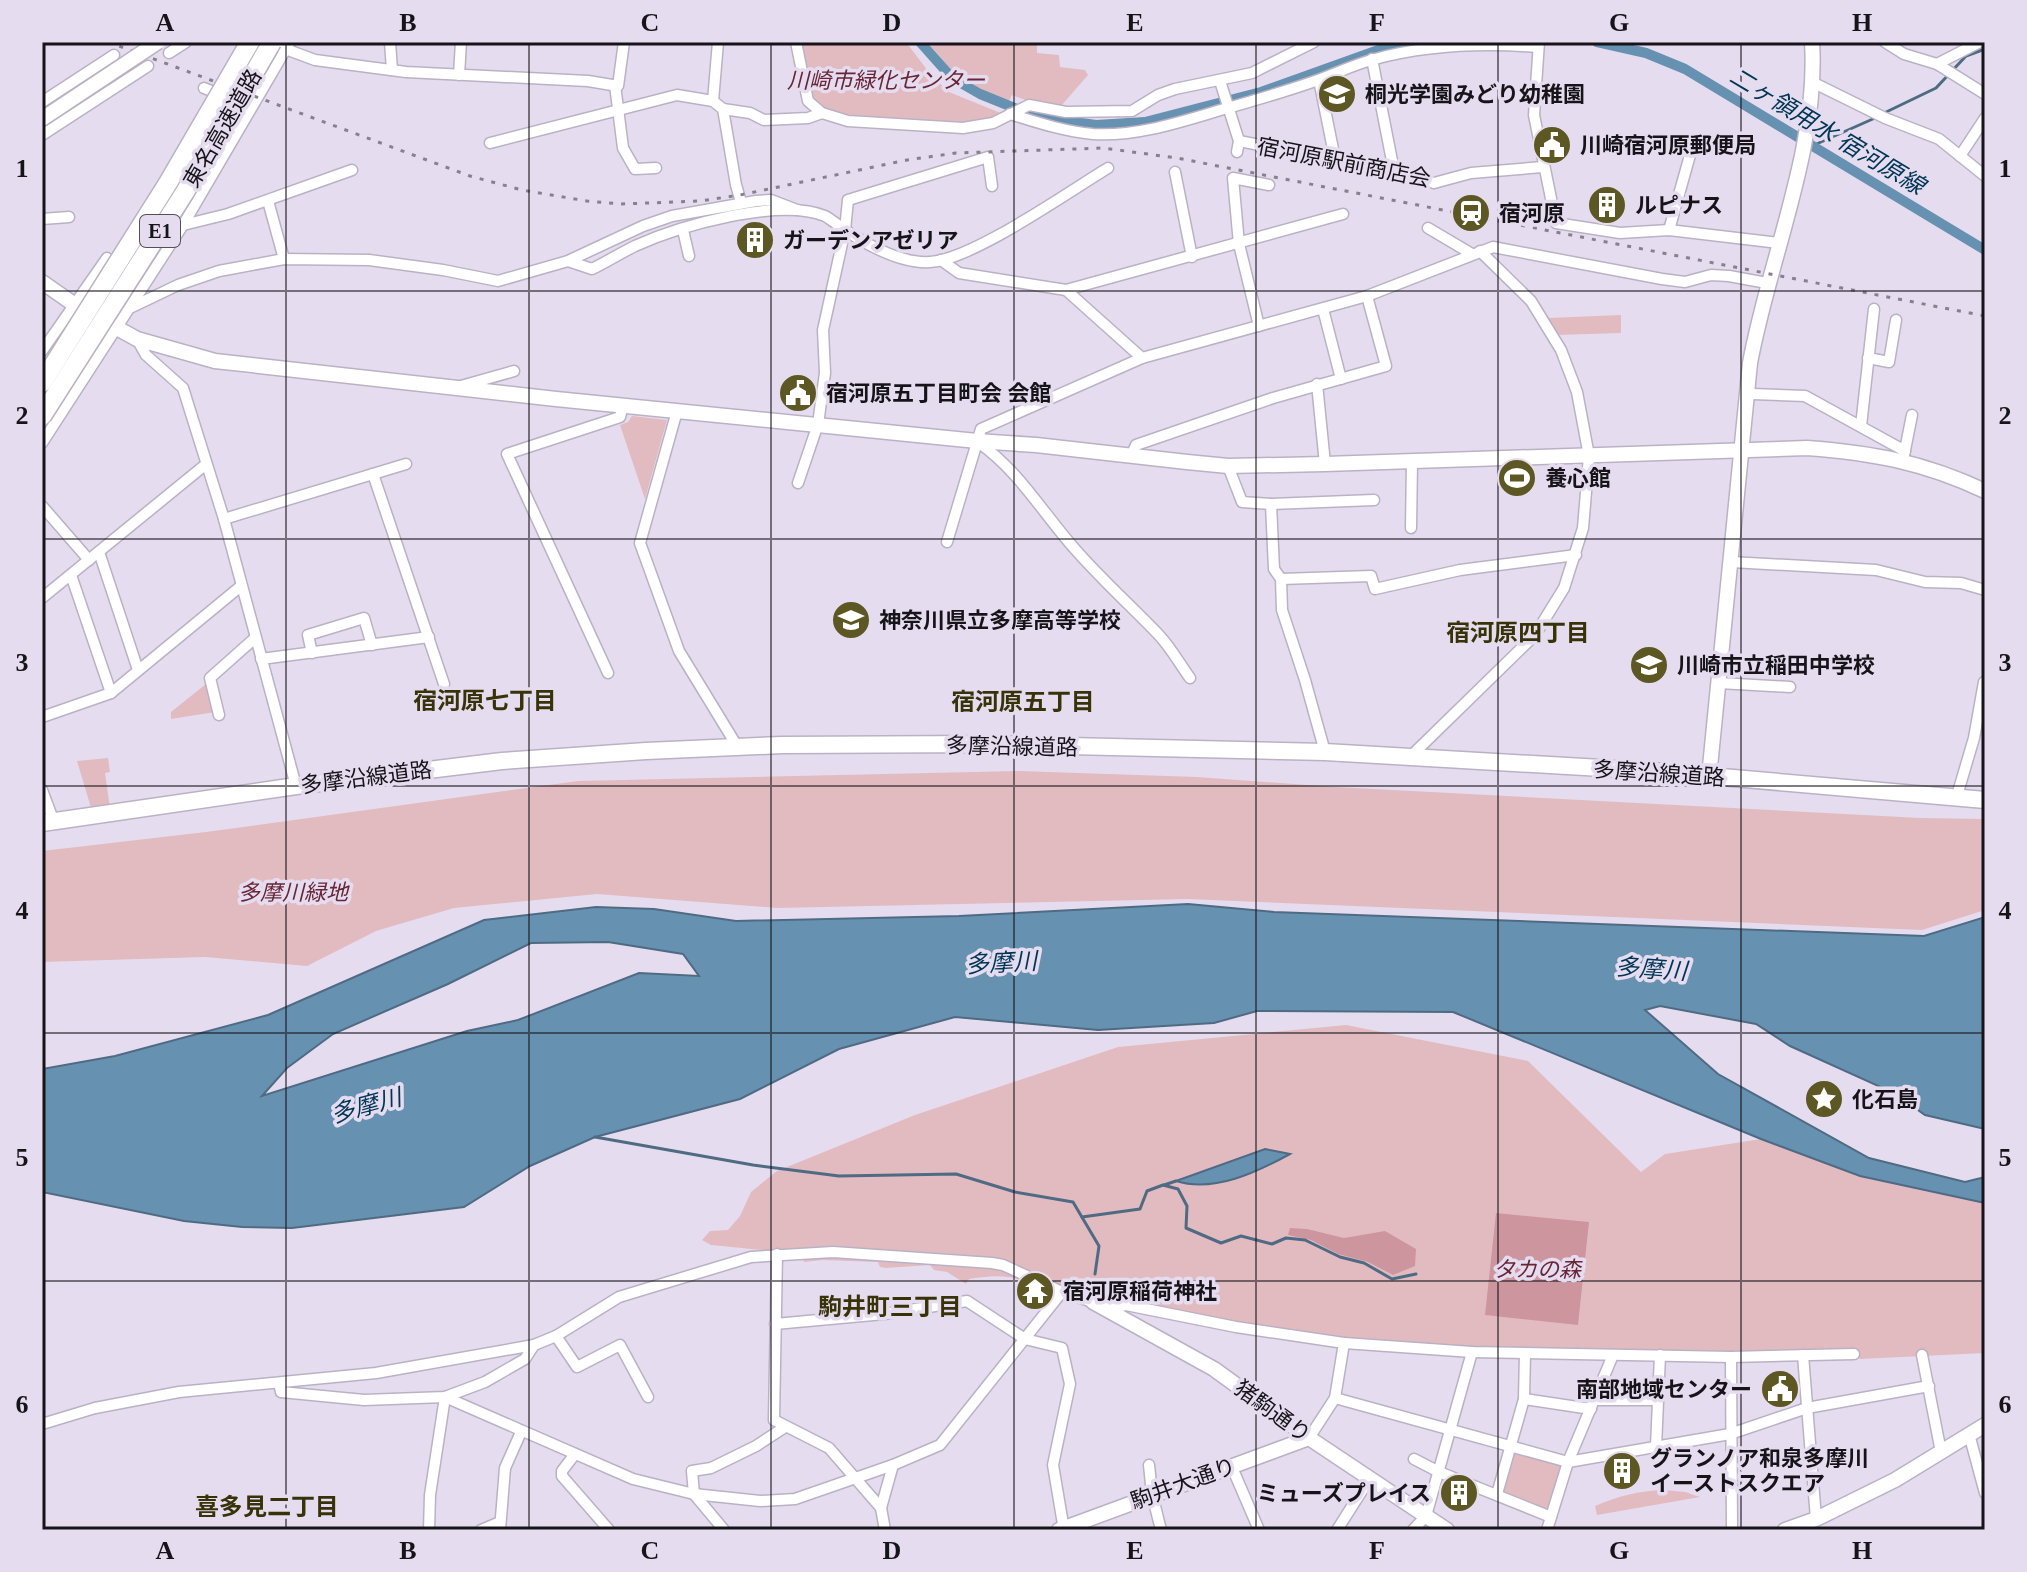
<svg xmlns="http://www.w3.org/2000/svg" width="2027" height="1572" viewBox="0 0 2027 1572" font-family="'Times New Roman','Noto Sans JP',serif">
<rect width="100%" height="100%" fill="#e5ddef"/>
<g fill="#e2bbc1">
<path d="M801 42H906L931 75 949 92 1003 114 974 125 829 113C791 82 814 79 801 42Z"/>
<path d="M926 42H1037V53L1059 55 1060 67 1085 70 1088 75 1061 106 1034 103 1012 95 1009 101C993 96 974 92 961 80 948 69 940 54 926 42Z"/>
<path d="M1621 315V333L1557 335 1548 318Z"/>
<path d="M632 416 667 420 645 499 620 425 628 422Z"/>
<path d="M206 684 210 686 215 712 171 719V712Z"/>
<path d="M108 758 110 772 105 773 110 808 92 811 77 761Z"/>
<path d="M1019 771 1197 777 1336 787 1921 818 1985 819V910L1922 930 1187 899 778 908 597 894 454 908 376 931 307 966 205 957 42 962V851L206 832 578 781Z"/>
<path d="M1346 1025 1528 1061 1641 1172 1665 1154 1761 1139 1860 1176 1985 1203V1353L1860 1359 1853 1352H1607L1364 1343 1107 1305C1091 1294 1079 1284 1060 1287L1007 1263 952 1254 851 1249 773 1251 711 1245 702 1240 710 1231 728 1230 740 1216 751 1192 777 1171 915 1115 1118 1047Z"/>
<path d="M823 1256 996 1268 1057 1294 1053 1300 1039 1292 1036 1294C1023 1271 990 1276 969 1279L966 1284 947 1272 934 1270 930 1265 886 1268 880 1267 878 1262 822 1260 804 1262 803 1257Z"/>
<path d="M1515 1451 1561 1465 1563 1470 1550 1509 1546 1511 1501 1494 1511 1452Z"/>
<path d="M1664 1490 1685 1492 1700 1497 1597 1515 1595 1506C1618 1496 1638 1491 1664 1490Z"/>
</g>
<g fill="#cd969f">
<path d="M1496 1213 1589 1222 1578 1325 1485 1315Z"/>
<path d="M1290 1228 1307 1229 1344 1238 1385 1231 1416 1249 1415 1266 1393 1275 1368 1262 1338 1254 1311 1240 1288 1235Z"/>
</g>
<g fill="#6791b1" stroke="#4f6b83" stroke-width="2" fill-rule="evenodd">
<path d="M1188 904 1274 912 1924 936 1985 917V1129L1925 1115 1894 1093 1790 1046 1756 1024 1660 1006 1645 1010 1718 1074 1869 1158 1965 1182 1985 1177V1203L1860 1176 1761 1139 1453 1012 1257 1011 1214 1023 1098 1030 955 1017 839 1049 740 1099 595 1137 530 1166 464 1207 292 1228 242 1227 184 1221 42 1192V1069L115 1056 268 1015 484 920 596 907 654 909 736 921 959 916ZM608 942 683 954 699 976 639 973 518 1020 467 1031 262 1096 287 1068 333 1034 448 984 531 943Z"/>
<path d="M1265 1149 1290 1154C1257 1172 1214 1193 1176 1181Z"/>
</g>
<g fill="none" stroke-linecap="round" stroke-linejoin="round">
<g stroke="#4f6b83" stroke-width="3">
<path d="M1882 114 1936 88 1966 56 1985 49"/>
<path d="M1812 146 1875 118"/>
<path d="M595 1137 753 1165 839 1176 956 1174 1015 1192 1073 1202 1099 1246 1095 1274"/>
<path d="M1164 1185 1176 1181"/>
<path d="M1082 1217 1140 1209 1147 1191 1163 1185 1178 1189 1187 1206 1186 1228 1221 1243 1241 1236 1272 1244 1286 1238 1305 1240 1340 1257 1364 1263 1392 1279 1416 1274"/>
</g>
<g stroke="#6791b1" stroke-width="10">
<path d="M920 42 952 78 980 94 1037 117 1096 125 1145 122 1261 92 1384 48 1418 42"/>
<path d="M1597 42 1646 53 1685 69 1985 250"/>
</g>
<g stroke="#bab2c4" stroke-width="13">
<g id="street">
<path d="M390 42 392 70"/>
<path d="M796 42 808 101 822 113 848 121 963 128 993 123 1029 105 1066 112 1132 111 1158 95 1175 89 1252 73 1314 42"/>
<path d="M1539 42 1534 115 1556 223 1620 233 1669 230 1779 243"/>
<path d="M1885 42 1904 54 1937 64 1985 94"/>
<path d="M280 47 315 60 406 72 588 81 618 86 624 42"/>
<path d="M169 53 186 42"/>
<path d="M1372 59 1394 171"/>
<path d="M1937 64 1980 42"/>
<path d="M459 75 461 42"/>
<path d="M1319 80 1335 159"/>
<path d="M1220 81 1239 141 1237 152"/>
<path d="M1812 82 1885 118 1939 139 1985 176"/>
<path d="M615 85 623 148 635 169 656 168"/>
<path d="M204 88 221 95"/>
<path d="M713 101 718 42"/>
<path d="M42 102 114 55"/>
<path d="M723 109 750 113 764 120 808 118 822 113"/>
<path d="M1010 114C1039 123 1063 131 1093 134 1137 137 1183 121 1224 109 1256 100 1287 91 1318 80 1337 73 1355 64 1375 59 1427 45 1485 43 1538 47"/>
<path d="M42 135 148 66"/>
<path d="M1239 141 1399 172 1434 183 1471 173 1543 167"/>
<path d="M490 143 677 95 713 101 723 109 736 185 741 202"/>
<path d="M1960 156 1985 118"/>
<path d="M1175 172 1192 257"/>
<path d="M268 201 284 259"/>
<path d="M42 219 69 217"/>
<path d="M183 225 228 214 352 170"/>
<path d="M1428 228 1472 254"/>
<path d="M683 230 689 256"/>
<path d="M1669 230 1692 148"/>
<path d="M941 260 959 273 1066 290 1343 214"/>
<path d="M568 261 592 269C606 262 621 253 635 246 679 226 779 197 825 216 832 220 839 226 845 230 869 246 901 264 930 262 972 260 1068 192 1108 168"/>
<path d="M1066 290 1142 358"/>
<path d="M132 307 178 285 219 271 284 259 369 260 443 270 498 281 568 261 643 226 672 216 756 201 771 200 797 210"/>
<path d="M1323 309 1341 379"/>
<path d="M1259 326 1239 244 1233 178 1269 185"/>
<path d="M137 339 146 355 183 388 224 519 296 786"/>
<path d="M42 351 107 258"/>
<path d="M1868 358 1889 362 1896 320"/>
<path d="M1317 384 1325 464"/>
<path d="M461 386 514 371"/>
<path d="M1752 394 1805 396 1905 451"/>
<path d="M677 411 640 543 679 651 737 746"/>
<path d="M1861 426 1874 309"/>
<path d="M42 443 183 225 290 42"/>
<path d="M979 443C1018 470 1043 513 1074 548 1100 578 1129 604 1157 633 1170 646 1179 663 1190 678"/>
<path d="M1904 455 1912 415"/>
<path d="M1131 456 1136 445 1273 398 1386 366 1367 296"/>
<path d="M1228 466 1242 502 1271 504 1374 500"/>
<path d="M373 474 444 684"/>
<path d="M798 483 818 424 825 373 823 330 845 230 848 200 988 157 992 186"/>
<path d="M1271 504 1274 569 1281 579 1282 610 1305 680 1325 752"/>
<path d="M42 506 89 560"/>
<path d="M224 519 406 464"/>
<path d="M1411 528 1412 461"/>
<path d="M947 542 981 429 1142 358 1367 296 1493 247 1662 279 1685 282 1711 275 1729 276 1767 283"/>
<path d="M99 552 138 670"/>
<path d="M1731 562 1876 570 1925 582 1961 583 1985 590"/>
<path d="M71 575 111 693"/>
<path d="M1281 579 1371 576 1375 589 1460 570 1576 555"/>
<path d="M42 598 205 465"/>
<path d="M312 653 308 635 364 618 372 645"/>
<path d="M261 659 429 637"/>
<path d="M608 673 507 454 620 417 623 406"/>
<path d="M1719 683 1790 687"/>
<path d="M219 715 210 678 255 638"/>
<path d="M42 717 111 693 241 586"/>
<path d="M1411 756 1535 635 1564 588 1583 528 1589 456 1577 392 1561 350 1531 301 1480 251"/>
<path d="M42 790 54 822"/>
<path d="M1956 799 1974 738 1984 682"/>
<path d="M777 1254 774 1420 829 1448 881 1508 885 1530"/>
<path d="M1105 1309 1126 1305 1236 1327 1344 1343 1472 1352 1731 1357 1854 1354"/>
<path d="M775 1324 884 1314 967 1301 1025 1339 1062 1348 1070 1384 1053 1465 1064 1530"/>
<path d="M556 1336 577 1367 620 1345 648 1397"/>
<path d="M1803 1355 1816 1519"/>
<path d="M1922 1355 1941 1452"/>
<path d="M1731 1357 1732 1530"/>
<path d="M279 1383 281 1392 364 1400 445 1397 485 1382 525 1359 534 1345"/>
<path d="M445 1397 633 1479 694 1494 760 1501 795 1499 893 1465 940 1445 1062 1292"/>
<path d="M1335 1398 1568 1462 1730 1434 1807 1408 1929 1386"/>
<path d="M1524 1399 1591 1409"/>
<path d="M1594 1400H1658"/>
<path d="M42 1424 95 1408 179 1392 376 1373 534 1345 556 1336 619 1297 751 1257 833 1252 992 1263 1003 1265 1062 1292 1093 1302"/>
<path d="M1969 1434 1985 1493"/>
<path d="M1309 1438 1335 1398 1344 1343"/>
<path d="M1656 1447 1660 1355"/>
<path d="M575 1454 562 1471V1476L609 1530"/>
<path d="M1414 1459 1439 1472 1551 1517"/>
<path d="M1149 1465 1152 1494 1161 1530"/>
<path d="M1231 1465 1259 1530"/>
<path d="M1497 1494 1524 1399 1525 1353"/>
<path d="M881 1508 893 1465"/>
<path d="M429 1530 430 1495 445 1397"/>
<path d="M481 1530 500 1522"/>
<path d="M500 1530 505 1468 521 1432"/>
<path d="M724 1530 694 1494 692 1471 711 1468 756 1446 785 1427"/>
<path d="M1337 1530 1370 1478"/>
<path d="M1413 1530 1426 1516 1472 1352"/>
<path d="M1547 1530 1568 1462 1613 1355"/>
</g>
</g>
<g stroke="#bab2c4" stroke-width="17">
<g id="secondary">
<path d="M42 282 75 305 137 339 215 361 556 399 977 441 1036 445 1187 462 1228 466 1325 464 1807 448C1873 453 1923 462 1985 491"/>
<path d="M1709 777 1750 363C1769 259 1819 148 1812 42"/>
<path d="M1093 1302 1214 1369 1309 1438 1447 1530"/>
<path d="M1059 1530 1309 1438"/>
<path d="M1785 1530 1816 1519 1895 1480 1985 1425"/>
</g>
</g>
<g stroke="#bab2c4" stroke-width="19">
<path id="primary" d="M42 823 296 786 502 761 646 751 782 745 982 744 1325 752 1653 771 1985 800"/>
</g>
<use href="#street" stroke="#fff" stroke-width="10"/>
<use href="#secondary" stroke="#fff" stroke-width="14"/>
<use href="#primary" stroke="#fff" stroke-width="16"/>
<path stroke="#87818e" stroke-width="3" stroke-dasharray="4 8" stroke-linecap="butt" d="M108 42 470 176 522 190 587 201 621 204 700 201 740 195 907 160 956 153 1103 148 1177 158 1985 316"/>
<g stroke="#bab2c4" stroke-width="17" stroke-linecap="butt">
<path id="secondary-bridge" d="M42 119 158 42"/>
</g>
<g stroke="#bab2c4" stroke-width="21" stroke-linecap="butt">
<g id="highway-bridge">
<path d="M42 383 168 183 250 42"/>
<path d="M42 416 185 192 272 42"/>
</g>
</g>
<use href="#secondary-bridge" stroke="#fff" stroke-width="14"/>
<use href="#highway-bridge" stroke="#fff" stroke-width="18"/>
</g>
<path fill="none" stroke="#161319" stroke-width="2" stroke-opacity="0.55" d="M286 42V1530M529 42V1530M771 42V1530M1014 42V1530M1256 42V1530M1498 42V1530M1741 42V1530M42 291H1985M42 539H1985M42 786H1985M42 1033H1985M42 1281H1985"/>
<defs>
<g id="school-disc" transform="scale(2)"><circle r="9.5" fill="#5d5724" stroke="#e5ddef"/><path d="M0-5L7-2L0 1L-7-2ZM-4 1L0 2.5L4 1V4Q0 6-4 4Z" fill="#fff"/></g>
<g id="civic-disc" transform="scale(2)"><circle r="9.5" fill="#5d5724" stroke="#e5ddef"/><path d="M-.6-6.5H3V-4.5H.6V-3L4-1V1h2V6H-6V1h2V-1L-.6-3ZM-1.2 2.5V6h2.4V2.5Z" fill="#fff"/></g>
<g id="building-disc" transform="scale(2)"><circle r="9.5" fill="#5d5724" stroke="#e5ddef"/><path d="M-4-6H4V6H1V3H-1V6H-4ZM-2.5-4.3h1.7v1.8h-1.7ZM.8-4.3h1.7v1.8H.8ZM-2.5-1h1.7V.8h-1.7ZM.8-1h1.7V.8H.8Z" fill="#fff"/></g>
<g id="station-disc" transform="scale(2)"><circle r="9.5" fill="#5d5724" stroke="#e5ddef"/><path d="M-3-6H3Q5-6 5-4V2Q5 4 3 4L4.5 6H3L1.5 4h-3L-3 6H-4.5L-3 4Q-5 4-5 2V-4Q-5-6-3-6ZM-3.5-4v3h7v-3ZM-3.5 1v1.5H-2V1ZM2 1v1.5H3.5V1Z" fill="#fff"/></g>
<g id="stadium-disc" transform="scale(2)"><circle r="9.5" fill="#5d5724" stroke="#e5ddef"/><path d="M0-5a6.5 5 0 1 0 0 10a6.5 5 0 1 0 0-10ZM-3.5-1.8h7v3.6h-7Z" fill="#fff"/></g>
<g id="sight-disc" transform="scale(2)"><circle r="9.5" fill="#5d5724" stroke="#e5ddef"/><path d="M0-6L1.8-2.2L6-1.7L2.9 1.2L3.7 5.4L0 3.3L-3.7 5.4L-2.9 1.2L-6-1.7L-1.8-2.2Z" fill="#fff"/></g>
<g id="temple-disc" transform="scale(2)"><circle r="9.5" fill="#5d5724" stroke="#e5ddef"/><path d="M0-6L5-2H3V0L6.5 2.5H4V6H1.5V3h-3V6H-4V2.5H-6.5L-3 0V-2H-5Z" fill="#fff"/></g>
</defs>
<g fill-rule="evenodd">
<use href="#school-disc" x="1337" y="94"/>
<use href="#civic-disc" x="1552" y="145"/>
<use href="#building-disc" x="1607" y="205"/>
<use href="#station-disc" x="1471" y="213"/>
<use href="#building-disc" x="755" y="240"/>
<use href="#civic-disc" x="798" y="393"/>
<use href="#stadium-disc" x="1517" y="478"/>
<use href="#school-disc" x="851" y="620"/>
<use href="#school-disc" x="1649" y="665"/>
<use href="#sight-disc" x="1824" y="1099"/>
<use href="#temple-disc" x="1035" y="1291"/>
<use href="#civic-disc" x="1780" y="1389"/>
<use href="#building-disc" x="1622" y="1471"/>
<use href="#building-disc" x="1459" y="1493"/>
</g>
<g text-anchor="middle" stroke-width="7" stroke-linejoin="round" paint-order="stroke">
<rect fill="#e5ddef" stroke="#545059" stroke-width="2" x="140" y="215" width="40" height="32" rx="6"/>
<g font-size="20" font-weight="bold" fill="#161319">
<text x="160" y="238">E1</text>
</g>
<g font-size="22" font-style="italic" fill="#682535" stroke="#e5ddef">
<text x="886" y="88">川崎市緑化センター</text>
<text x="293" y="900">多摩川緑地</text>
<text x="1537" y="1277">タカの森</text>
</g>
<g font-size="22" font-weight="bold" fill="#161319" stroke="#e5ddef" text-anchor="start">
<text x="1365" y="102">桐光学園みどり幼稚園</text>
<text x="1580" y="153">川崎宿河原郵便局</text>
<text x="1635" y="213">ルピナス</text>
<text x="1499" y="221">宿河原</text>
<text x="783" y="248">ガーデンアゼリア</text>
<text x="826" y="401">宿河原五丁目町会 会館</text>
<text x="1545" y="486">養心館</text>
<text x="879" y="628">神奈川県立多摩高等学校</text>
<text x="1677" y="673">川崎市立稲田中学校</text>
<text x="1852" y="1107">化石島</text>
<text x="1063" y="1299">宿河原稲荷神社</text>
<text x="1752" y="1397" text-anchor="end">南部地域センター</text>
<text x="1650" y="1466">グランノア和泉多摩川<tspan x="1650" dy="25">イーストスクエア</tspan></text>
<text x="1431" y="1501" text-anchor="end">ミューズプレイス</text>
</g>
<g font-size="22" fill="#161319" stroke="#e5ddef">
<text transform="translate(222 128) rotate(-60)" y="8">東名高速道路</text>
<text transform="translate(1344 162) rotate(11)" y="8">宿河原駅前商店会</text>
<text transform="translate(1012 746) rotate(1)" y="8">多摩沿線道路</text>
<text transform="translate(1659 773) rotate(4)" y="8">多摩沿線道路</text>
<text transform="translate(366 777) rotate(-7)" y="8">多摩沿線道路</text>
<text transform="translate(1273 1411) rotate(36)" y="8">猪駒通り</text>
<text transform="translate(1183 1483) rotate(-20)" y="8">駒井大通り</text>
</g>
<g font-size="24" font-style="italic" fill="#003555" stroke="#e5ddef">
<text transform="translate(1827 131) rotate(31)" y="8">二ヶ領用水 宿河原線</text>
<text transform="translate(1001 963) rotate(-3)" y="8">多摩川</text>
<text transform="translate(1651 969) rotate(4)" y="8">多摩川</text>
<text transform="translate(366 1106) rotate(-15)" y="8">多摩川</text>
</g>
<g font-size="24" font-weight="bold" fill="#373207" stroke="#e5ddef">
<text x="1518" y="641">宿河原四丁目</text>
<text x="485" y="709">宿河原七丁目</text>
<text x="1023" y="710">宿河原五丁目</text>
<text x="890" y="1315">駒井町三丁目</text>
<text x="267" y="1515">喜多見二丁目</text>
</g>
</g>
<rect width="2027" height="1572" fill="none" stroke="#e5ddef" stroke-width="88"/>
<rect x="44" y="44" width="1939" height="1484" fill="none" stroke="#161319" stroke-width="3"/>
<g font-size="26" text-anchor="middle" font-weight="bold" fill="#161319">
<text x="165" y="31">A</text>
<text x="408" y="31">B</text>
<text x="650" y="31">C</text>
<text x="892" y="31">D</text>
<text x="1135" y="31">E</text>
<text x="1377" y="31">F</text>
<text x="1619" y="31">G</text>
<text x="1862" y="31">H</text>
<text x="22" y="177">1</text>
<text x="2005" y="177">1</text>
<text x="22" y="424">2</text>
<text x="2005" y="424">2</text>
<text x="22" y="671">3</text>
<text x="2005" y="671">3</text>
<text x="22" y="919">4</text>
<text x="2005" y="919">4</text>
<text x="22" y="1166">5</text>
<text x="2005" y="1166">5</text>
<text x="22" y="1413">6</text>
<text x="2005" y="1413">6</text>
<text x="165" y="1559">A</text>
<text x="408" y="1559">B</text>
<text x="650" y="1559">C</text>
<text x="892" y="1559">D</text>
<text x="1135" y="1559">E</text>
<text x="1377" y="1559">F</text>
<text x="1619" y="1559">G</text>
<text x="1862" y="1559">H</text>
</g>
</svg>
